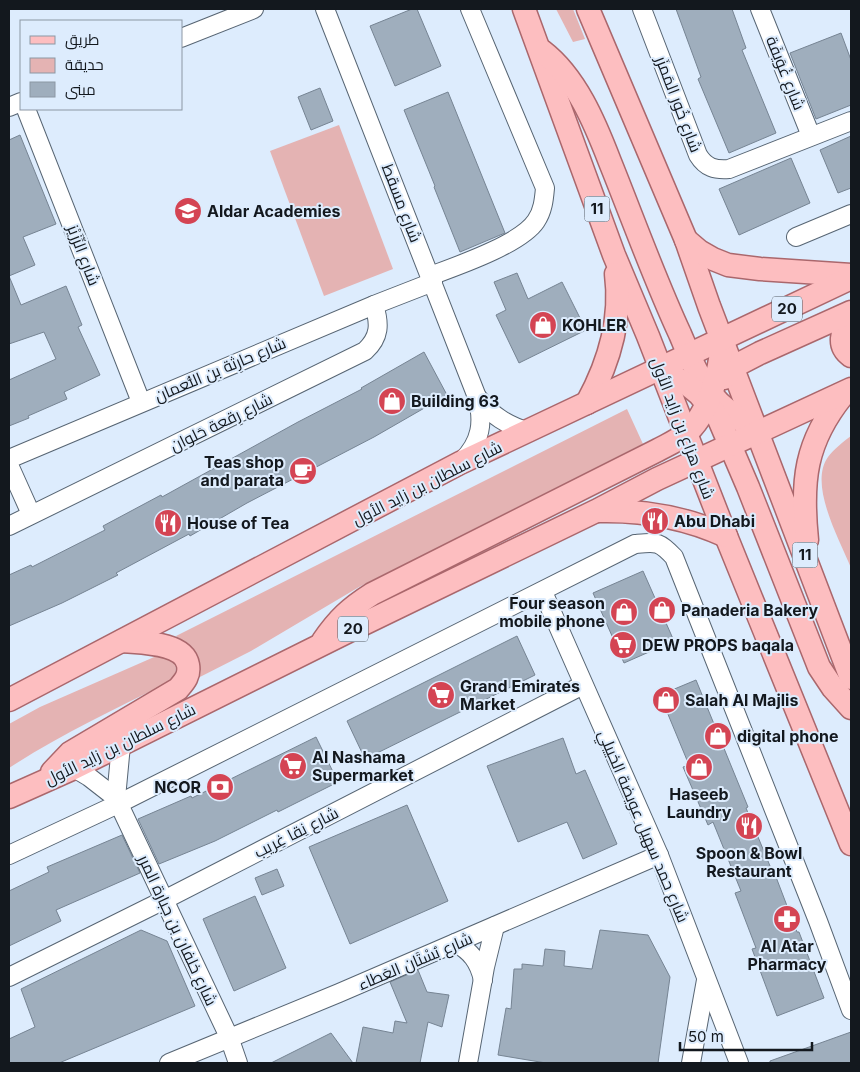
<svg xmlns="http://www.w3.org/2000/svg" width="860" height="1072" viewBox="0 0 860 1072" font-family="Inter,Cairo,sans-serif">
<rect width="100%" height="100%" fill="#ddecfd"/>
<g fill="#e4b3b3">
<path d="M556 9H573L585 39 573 42Z"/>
<path d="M339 125 393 269 324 296 270 151Z"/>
<path d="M627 409 643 444 359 587 251 651 194 680C193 659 195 649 176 636Z"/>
<path d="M851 436V568C840 540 808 485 828 457 834 449 844 441 851 436Z"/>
<path d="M161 654 175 661C177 671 176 676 168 683 114 709 60 735 9 768V724L40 707Z"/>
</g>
<g fill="#9faebd" stroke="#768493">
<path d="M412 9H417L441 66 395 86 370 26Z"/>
<path d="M676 9H732L746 48 742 50 776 133 729 153 698 79 701 77Z"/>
<path d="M841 33 851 60V105L816 119 790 53Z"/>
<path d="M320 88 333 121 311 130 298 97Z"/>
<path d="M448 92 505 233 460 252 434 187 435 186 404 110Z"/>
<path d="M20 135 56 224 23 237 35 265 9 276 21 305 66 286 82 325 78 327 100 375 64 392 67 399 28 416 29 418 9 426V380L56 359 44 332 9 344V140Z"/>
<path d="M851 136V188L838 193 820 150Z"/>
<path d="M791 158 810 203 739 235 719 189Z"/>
<path d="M517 273 528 299 562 282 586 330 519 363 496 315 506 310 494 282Z"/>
<path d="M424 352 447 395 374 437 247 503 190 536 189 534 116 573 118 575 62 603 9 626V575L31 565 32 567 105 530 103 526 161 495 162 497 298 422 362 389 361 388Z"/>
<path d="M643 571 674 641 624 663 593 593Z"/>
<path d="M517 636 535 675 365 759 347 721Z"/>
<path d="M696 680 748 807 746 808 775 878 776 877 797 932H799L824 998 777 1016 752 949 756 948 735 893 741 891 713 822 708 825 683 767 689 765 660 695Z"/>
<path d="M316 737 338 782 278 812 277 810 215 841 159 864 138 819 191 796 192 798Z"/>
<path d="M563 738 576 774 585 770 617 844 583 859 567 822 518 842 487 766Z"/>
<path d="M407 805 448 901 350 944 309 847Z"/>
<path d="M122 835 140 873 56 910 61 921 9 946V891L49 872 47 867Z"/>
<path d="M277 869 284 886 262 895 255 878Z"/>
<path d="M255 896 286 968 234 991 203 919Z"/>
<path d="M141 930 167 941 195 1006 59 1063H9V1039L35 1027 21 989Z"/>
<path d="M600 930 648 935 670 977 658 1063H546L498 1055 506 1008 511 1009 514 969H522V964L543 966 545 949 565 951 564 966 592 969Z"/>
<path d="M418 970 427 992 449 995 442 1027 428 1022 420 1063H356L363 1027 393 1033 395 1021 407 1023 390 982Z"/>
<path d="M851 1032V1063H770V1061Z"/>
<path d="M331 1033 353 1063H271Z"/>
</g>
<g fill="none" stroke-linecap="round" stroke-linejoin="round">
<g stroke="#576573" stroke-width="20">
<g id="minor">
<path d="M325 9 477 397C484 422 481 442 462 461"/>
<path d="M642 9 698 155C706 168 715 170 729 169L851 121"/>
<path d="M760 9 811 136"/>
<path d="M181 38 254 9"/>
<path d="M9 107 21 102"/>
<path d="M26 109 141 402"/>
<path d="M796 237 851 214"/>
<path d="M430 276C457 266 521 244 536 221 543 211 544 199 545 188L470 9"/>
<path d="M478 398C492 416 507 425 529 432"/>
<path d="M9 459 374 305 433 282"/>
<path d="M9 465 31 514"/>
<path d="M9 526 365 351C380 337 380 324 374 305"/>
<path d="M543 592 659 855 739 1063"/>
<path d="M74 768 89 777 116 798 229 1037 238 1063"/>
<path d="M116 798 121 745"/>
<path d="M9 855 118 804 635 544C657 542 659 541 674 557L818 921 851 1010"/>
<path d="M455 943C471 951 479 962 483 980"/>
<path d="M9 977 164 900 583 685"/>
<path d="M169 1063 339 993 659 855"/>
<path d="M468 1063 485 967 495 926"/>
<path d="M691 1063 706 980"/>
</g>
</g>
<g stroke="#aa676c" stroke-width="25">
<g id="major">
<path d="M524 9 614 255 648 336 726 536 851 844"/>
<path d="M588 9 686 240 709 306 851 678"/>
<path d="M542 51C576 77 595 123 610 162 633 219 654 278 680 334 689 355 697 376 711 394 724 410 741 420 758 432"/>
<path d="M686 240 699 251 713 259 728 265 760 269 851 275"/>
<path d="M851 319C841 331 837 346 851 356"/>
<path d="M660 369 688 385 699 394 718 417 748 487 819 667 833 688 851 708"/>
<path d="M724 378 733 367 760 353 851 312"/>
<path d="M587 403C609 363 622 320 616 274"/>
<path d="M599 511C644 510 685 517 726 536"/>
<path d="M807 540C801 481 805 442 843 395"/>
<path d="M323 641C338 619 350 608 372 594L658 450C667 445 677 441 685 434 708 416 720 372 722 343"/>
<path d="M9 700 460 463 851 278"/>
<path d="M52 772 70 753 178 689C184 682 190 676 188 665 184 642 141 643 122 641"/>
<path d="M9 797 74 768 355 628 596 511 657 479 851 389"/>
</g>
</g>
<use href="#minor" stroke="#fff" stroke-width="18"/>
<use href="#major" stroke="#fdbec0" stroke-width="22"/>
</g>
<defs>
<g id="school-disc" transform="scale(1.4375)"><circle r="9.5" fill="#d44453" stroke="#ddecfd"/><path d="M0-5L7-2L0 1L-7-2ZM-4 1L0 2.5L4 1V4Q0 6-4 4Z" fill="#fff"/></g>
<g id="shop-disc" transform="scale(1.4375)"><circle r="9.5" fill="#d44453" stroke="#ddecfd"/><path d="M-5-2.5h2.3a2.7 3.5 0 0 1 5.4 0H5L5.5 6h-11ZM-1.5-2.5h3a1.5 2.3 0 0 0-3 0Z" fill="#fff"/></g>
<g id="cafe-disc" transform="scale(1.4375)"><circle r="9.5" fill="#d44453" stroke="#ddecfd"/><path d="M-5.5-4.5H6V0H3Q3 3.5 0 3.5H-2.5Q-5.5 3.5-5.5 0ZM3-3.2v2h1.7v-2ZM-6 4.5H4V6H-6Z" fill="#fff"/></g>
<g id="restaurant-disc" transform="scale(1.4375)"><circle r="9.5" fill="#d44453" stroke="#ddecfd"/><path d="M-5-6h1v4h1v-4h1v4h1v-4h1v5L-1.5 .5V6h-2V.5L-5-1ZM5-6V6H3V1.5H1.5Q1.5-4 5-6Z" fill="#fff"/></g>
<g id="supermarket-disc" transform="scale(1.4375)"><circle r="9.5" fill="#d44453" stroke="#ddecfd"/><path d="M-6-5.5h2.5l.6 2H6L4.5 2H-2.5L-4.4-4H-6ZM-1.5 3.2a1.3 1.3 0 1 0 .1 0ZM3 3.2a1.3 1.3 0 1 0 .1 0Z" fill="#fff"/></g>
<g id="bank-disc" transform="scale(1.4375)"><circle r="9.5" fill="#d44453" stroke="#ddecfd"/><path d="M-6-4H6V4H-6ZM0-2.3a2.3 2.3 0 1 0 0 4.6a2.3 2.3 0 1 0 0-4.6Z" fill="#fff"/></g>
<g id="pharmacy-disc" transform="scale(1.4375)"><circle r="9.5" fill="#d44453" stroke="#ddecfd"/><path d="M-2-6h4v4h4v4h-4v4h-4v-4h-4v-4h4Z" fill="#fff"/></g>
</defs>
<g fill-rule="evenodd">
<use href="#school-disc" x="188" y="211"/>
<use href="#shop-disc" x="543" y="325"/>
<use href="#shop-disc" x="392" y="401"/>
<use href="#cafe-disc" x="303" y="471"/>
<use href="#restaurant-disc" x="655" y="521"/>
<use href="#restaurant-disc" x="168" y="523"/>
<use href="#shop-disc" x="662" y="610"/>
<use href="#shop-disc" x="624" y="612"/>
<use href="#supermarket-disc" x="623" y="645"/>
<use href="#supermarket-disc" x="441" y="695"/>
<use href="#shop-disc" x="666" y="700"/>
<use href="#shop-disc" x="718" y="736"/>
<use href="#supermarket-disc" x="293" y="766"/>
<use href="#shop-disc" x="699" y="767"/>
<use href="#bank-disc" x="220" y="787"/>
<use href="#restaurant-disc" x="749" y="826"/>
<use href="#pharmacy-disc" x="787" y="919"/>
</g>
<g text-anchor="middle" stroke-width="4" stroke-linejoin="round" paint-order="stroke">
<g fill="#ddecfd" stroke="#505861" stroke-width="1">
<rect x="584.5" y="196.5" width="25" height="25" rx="4"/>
<rect x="772" y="296.5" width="30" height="25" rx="4"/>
<rect x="792.5" y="542.5" width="25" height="25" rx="4"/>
<rect x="338" y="616.5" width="30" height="25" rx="4"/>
</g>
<g font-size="15" font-weight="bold" fill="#13181e">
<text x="597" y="214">11</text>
<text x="787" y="314">20</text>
<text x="805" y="560">11</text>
<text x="353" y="634">20</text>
</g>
<g font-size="16" fill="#13181e" stroke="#ddecfd">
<text transform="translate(786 73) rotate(68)" y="6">شارع غُوَيفَة</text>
<text transform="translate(679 104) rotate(69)" y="6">شارع خُور المَمزَر</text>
<text transform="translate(402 203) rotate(69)" y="6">شارع مسقط</text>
<text transform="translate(84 255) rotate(69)" y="6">شارع الرِّزَيْز</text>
<text transform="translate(220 369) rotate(-23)" y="6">شارع حارِثة بن النُّعمان</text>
<text transform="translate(221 422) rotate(-26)" y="6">شارع رِقعة حَلوان</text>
<text transform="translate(683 428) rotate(69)" y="6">شارع هزاع بن زايد الأول</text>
<text transform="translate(427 483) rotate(-27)" y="6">شارع سلطان بن زايد الأول</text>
<text transform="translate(120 744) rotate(-26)" y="6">شارع سلطان بن زايد الأول</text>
<text transform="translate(644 826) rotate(67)" y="6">شارع حمد سهيل عويضة الخييلي</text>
<text transform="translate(296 832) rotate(-27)" y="6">شارع نِقا غِريب</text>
<text transform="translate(178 930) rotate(65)" y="6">شارع خلفان بن جبارة المرر</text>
<text transform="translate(415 961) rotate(-23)" y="6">شارع بُسْتَان العَطاء</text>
</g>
<g font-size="16" font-weight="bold" fill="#13181e" stroke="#ddecfd" text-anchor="start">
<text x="207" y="217">Aldar Academies</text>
<text x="562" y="331">KOHLER</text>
<text x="411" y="407">Building 63</text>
<text x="284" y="468" text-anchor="end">Teas shop<tspan x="284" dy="18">and parata</tspan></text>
<text x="674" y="527">Abu Dhabi</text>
<text x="187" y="529">House of Tea</text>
<text x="605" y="609" text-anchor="end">Four season<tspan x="605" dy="18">mobile phone</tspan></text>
<text x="681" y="616">Panaderia Bakery</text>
<text x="642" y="651">DEW PROPS baqala</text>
<text x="460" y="692">Grand Emirates<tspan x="460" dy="18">Market</tspan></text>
<text x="685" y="706">Salah Al Majlis</text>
<text x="737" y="742">digital phone</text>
<text x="312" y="763">Al Nashama<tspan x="312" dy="18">Supermarket</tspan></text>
<text x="201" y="793" text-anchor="end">NCOR</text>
<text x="699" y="800" text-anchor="middle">Haseeb<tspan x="699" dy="18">Laundry</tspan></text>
<text x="749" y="859" text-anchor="middle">Spoon &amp; Bowl<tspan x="749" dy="18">Restaurant</tspan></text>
<text x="787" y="952" text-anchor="middle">Al Atar<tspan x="787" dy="18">Pharmacy</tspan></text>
</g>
</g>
<rect width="860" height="1072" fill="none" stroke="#13181e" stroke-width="20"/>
<rect x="20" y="20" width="162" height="90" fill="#ddecfd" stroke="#8c97a4"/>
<rect x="30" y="36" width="25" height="8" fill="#fdbec0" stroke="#8c97a4"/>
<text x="65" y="45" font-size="15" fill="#13181e">طريق</text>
<rect x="30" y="58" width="25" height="15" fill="#e4b3b3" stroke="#8c97a4"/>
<text x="65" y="70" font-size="15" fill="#13181e">حديقة</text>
<rect x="30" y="82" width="25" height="15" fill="#9faebd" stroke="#8c97a4"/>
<text x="65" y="95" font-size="15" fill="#13181e">مبنى</text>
<path d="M680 1042v8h132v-8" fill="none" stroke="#13181e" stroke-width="2.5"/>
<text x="688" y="1042" font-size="15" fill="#13181e" stroke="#ddecfd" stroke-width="4" paint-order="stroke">50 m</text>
</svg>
